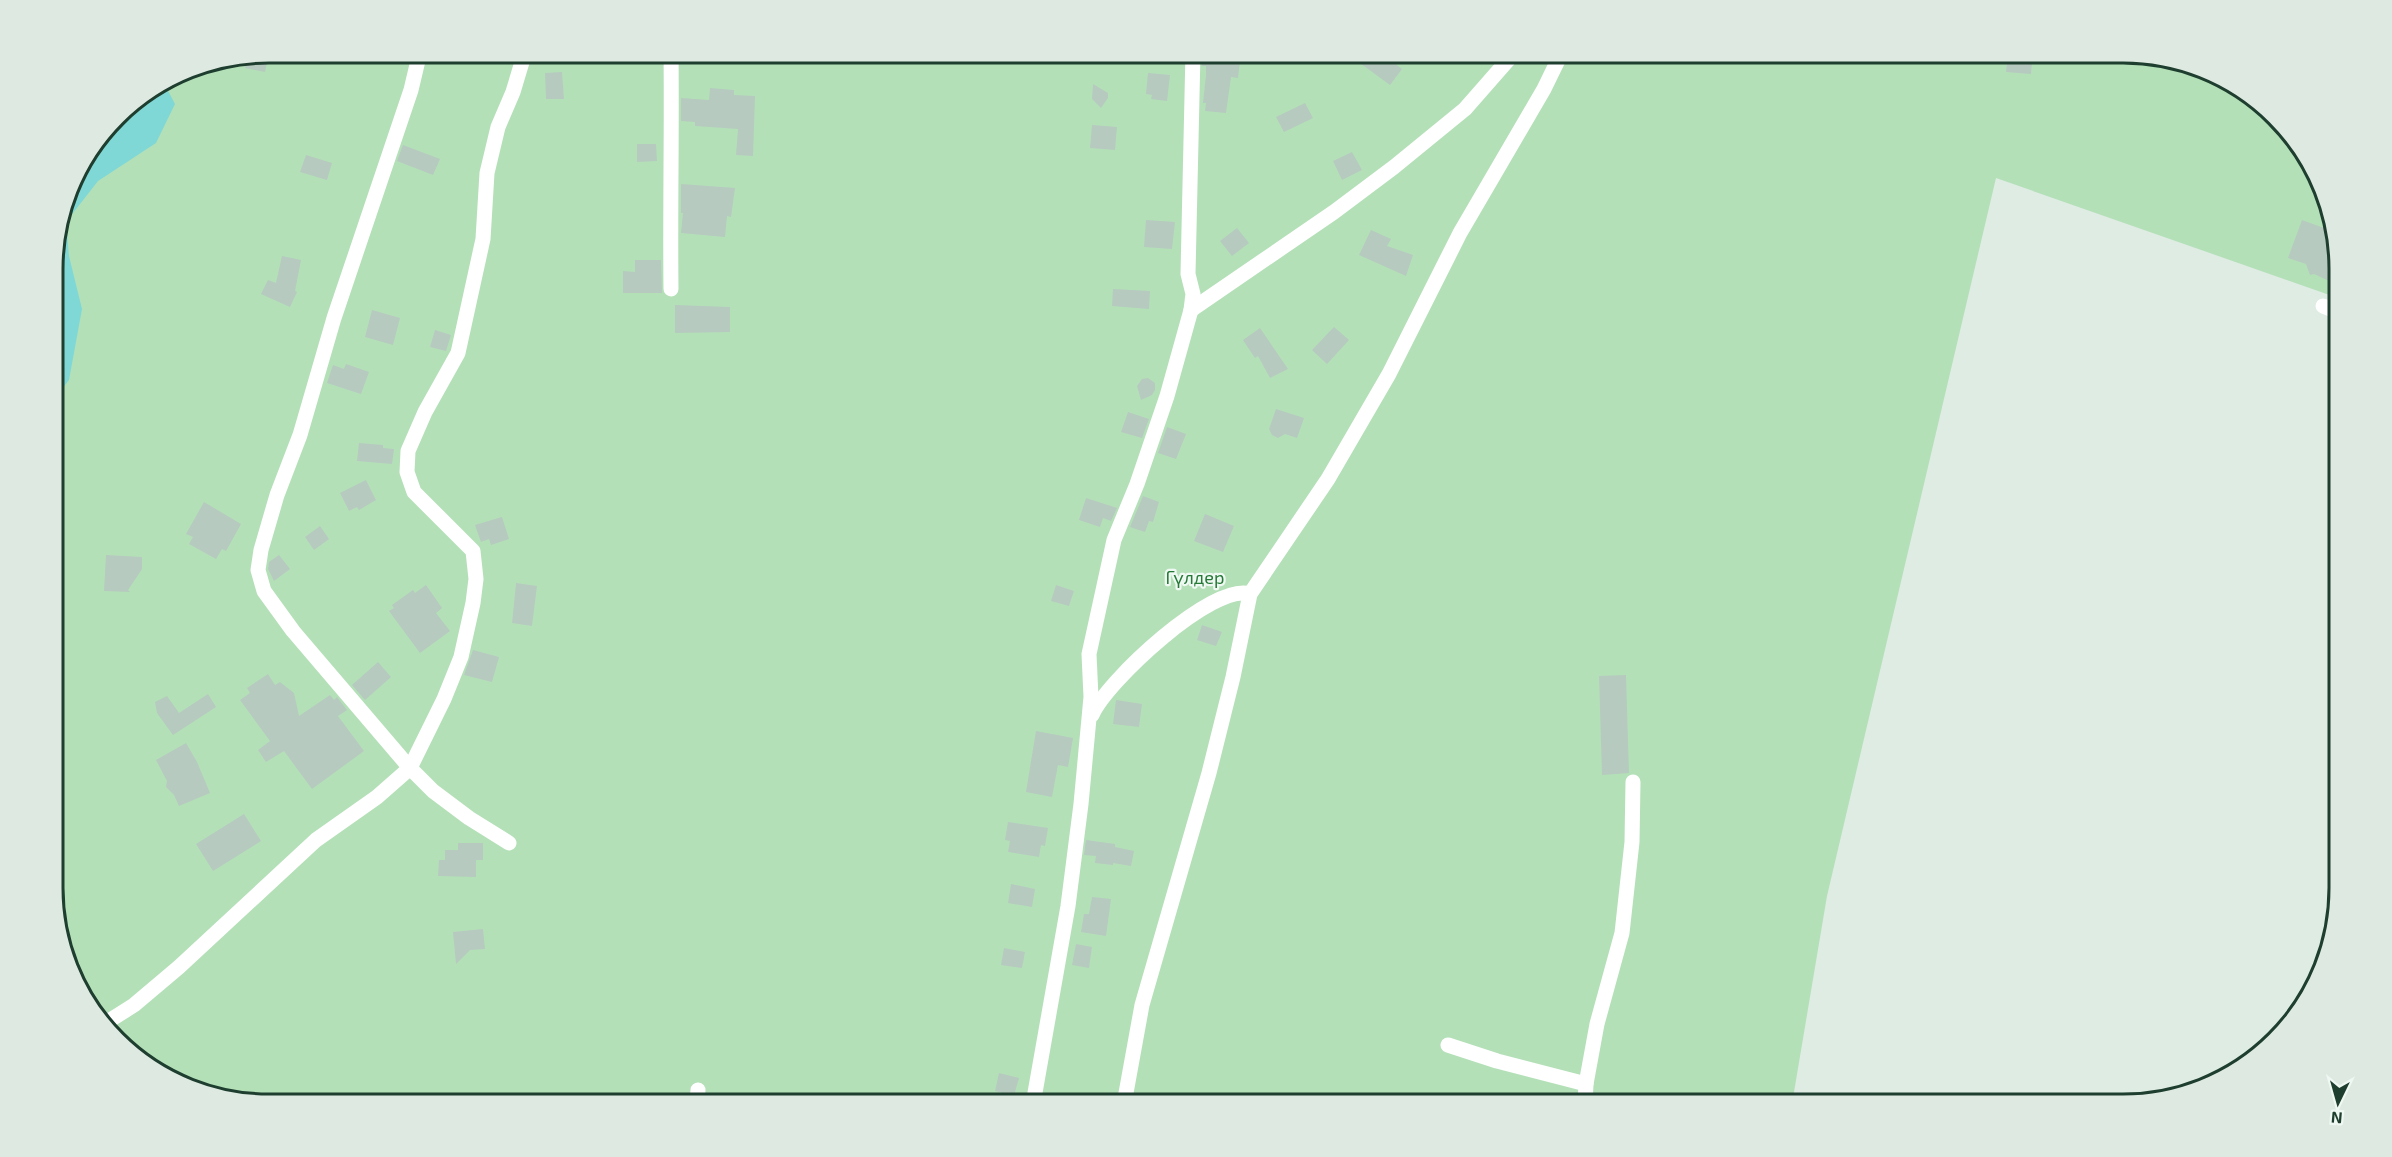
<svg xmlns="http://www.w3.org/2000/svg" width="2392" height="1157" viewBox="0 0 2392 1157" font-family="'Exo 2',sans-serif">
<rect width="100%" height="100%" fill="#deece4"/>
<path fill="#b4e0b8" d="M269 52 2123 53 2206 69 2295 138 2338 241V298L1996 178 1827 896 1792 1104H269L186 1088 97 1019 54 916 53 255 75 173 126 107 187 69Z"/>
<path fill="#7fd8d6" d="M164 83 175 104 156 143 98 181 66 222 69 256 82 309 69 380 53 401V255L75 173 126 107Z"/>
<g fill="#b6cabf">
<path d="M1203 52H1241L1238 78 1231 77 1226 113 1205 111 1206 103H1203L1206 75V66H1202Z"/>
<path d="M1345 52H1379L1402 69 1390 85Z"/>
<path d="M2008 52 2033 53 2031 74 2006 72Z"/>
<path d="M269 53 265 72 245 68 247 57Z"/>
<path d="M562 72 564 99H546L545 73Z"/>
<path d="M1148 73 1170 75 1167 101 1151 99 1152 95 1146 94Z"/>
<path d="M1093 84 1108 93V98L1101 108 1092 99Z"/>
<path d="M710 88 734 90V95L755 96 753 156 736 155 738 129 695 126V122L681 121V98L709 100Z"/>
<path d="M1305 103 1313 118 1284 132 1276 117Z"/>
<path d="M1092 125 1117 127 1115 150 1090 148Z"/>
<path d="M637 144H656L657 161 637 162Z"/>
<path d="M403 145 440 159 433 175 397 161Z"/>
<path d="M1352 152 1362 170 1342 180 1333 161Z"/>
<path d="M306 155 332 163 327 180 300 172Z"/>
<path d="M681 184 735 188 731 217 727 216 725 237 681 233 683 213H681Z"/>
<path d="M1146 220 1175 222 1172 249 1144 247Z"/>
<path d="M2302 220 2324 228 2332 234 2338 247V285L2314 274 2310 275 2306 264 2288 258Z"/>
<path d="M1237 228 1249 243 1232 256 1220 241Z"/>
<path d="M1371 230 1391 239 1387 246 1413 255 1406 276 1359 255Z"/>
<path d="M282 256 301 260 295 291 297 292 290 307 261 294 268 280 276 283Z"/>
<path d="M635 260H661L662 293H623V271L635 272Z"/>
<path d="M1113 289 1150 291 1149 309 1112 306Z"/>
<path d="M675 305 730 307V332L675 333Z"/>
<path d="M372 310 400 318 393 345 365 337Z"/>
<path d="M1334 327 1349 340 1327 364 1312 350Z"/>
<path d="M1260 328 1288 369 1270 378 1258 356 1255 358 1243 340Z"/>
<path d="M435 330 451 335 446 351 430 347Z"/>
<path d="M346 364 369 372 361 394 327 383 333 365 344 369Z"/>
<path d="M1148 378 1155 383V390L1152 395 1141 400 1137 386 1142 379Z"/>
<path d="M1276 409 1304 418 1297 438 1285 434 1278 438 1272 435 1269 429Z"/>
<path d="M1128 412 1149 419 1142 438 1121 432Z"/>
<path d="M1167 427 1186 434 1176 459 1158 453Z"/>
<path d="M359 443 383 445V448L394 449 392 464 357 461Z"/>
<path d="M366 480 376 500 359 510 357 507 349 511 340 493Z"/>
<path d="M1143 496 1159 502 1153 522 1149 521 1145 532 1130 527Z"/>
<path d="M1086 498 1117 508 1111 521 1103 518 1100 527 1079 520Z"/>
<path d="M204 502 241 524 226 551 222 549 216 559 189 544 193 537 186 534Z"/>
<path d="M1205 514 1234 526 1223 552 1194 541Z"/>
<path d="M502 517 509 539 491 545 489 539 481 542 475 525Z"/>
<path d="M320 526 329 539 314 550 305 537Z"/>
<path d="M106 555 142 557V569L128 590 130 592 104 591Z"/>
<path d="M279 555 290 569 274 581 268 569 269 562Z"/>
<path d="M516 583 537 586 532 626 512 623Z"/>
<path d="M426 585 442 608 436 613 450 631 420 653 389 611 394 608 392 605 413 590 415 593Z"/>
<path d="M1056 585 1074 591 1069 606 1051 601Z"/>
<path d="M1202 625 1222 632 1216 646 1197 640Z"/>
<path d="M473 650 499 657 492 682 464 675Z"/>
<path d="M378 662 391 677 365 700 352 685Z"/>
<path d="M268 674 275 685 280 682 294 693 299 716 330 695 334 700 337 697 347 710 338 716 364 751 312 789 284 751 266 762 258 750 270 741 240 700 250 693 247 688Z"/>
<path d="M1626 675 1629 773 1602 775 1599 676Z"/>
<path d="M208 694 216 707 173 735 157 713 155 702 167 696 179 713Z"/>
<path d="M1116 700 1142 704 1139 727 1113 724Z"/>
<path d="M1036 731 1073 738 1068 767 1058 765 1052 797 1026 792Z"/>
<path d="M186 743 197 762 210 793 179 806 174 795 166 787 167 781 156 760Z"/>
<path d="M244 814 261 841 213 871 196 844Z"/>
<path d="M1008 822 1048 828 1045 846 1041 845 1039 857 1008 852 1010 841 1005 840Z"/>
<path d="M1086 840 1115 844V847L1134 851 1131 866 1113 863V865L1095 863 1096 856 1084 855Z"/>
<path d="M458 843H483V860H476V877L438 876 439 860H445V850H458Z"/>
<path d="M1011 884 1035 889 1032 907 1008 903Z"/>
<path d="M1092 897 1111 899 1106 936 1081 932 1084 914H1089Z"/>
<path d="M483 929 485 949 470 950 456 964 453 932Z"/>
<path d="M1076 944 1092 947 1089 968 1072 965Z"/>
<path d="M1004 948 1025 952 1022 968 1001 965Z"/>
<path d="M999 1073 1019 1078 1014 1096 995 1091Z"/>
</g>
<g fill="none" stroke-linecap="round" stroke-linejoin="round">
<g stroke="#fff" stroke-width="15">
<path d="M420 52 411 90 334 318 300 435 277 495 261 550 258 570 264 591 293 631 410 768 433 791 469 818 509 843"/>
<path d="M671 52C672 131 670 210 671 289"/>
<path d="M2323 306 2338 312"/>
<path d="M1191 310 1334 212 1394 167 1465 109 1515 52"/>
<path d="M1092 715C1106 682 1213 582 1250 594"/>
<path d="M104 1024 134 1005 179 967 316 840 377 797 410 768 444 699 461 657 473 603 476 579 473 551 414 492 407 472 408 451 425 412 458 353 483 239 487 173 498 127 513 92 525 52"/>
<path d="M1448 1045 1497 1061 1586 1084 1585 1104"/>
<path d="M1586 1084 1597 1024 1622 933 1632 842 1633 782"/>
<path d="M697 1104 698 1090"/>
<path d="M1033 1104 1068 906 1081 804 1091 697 1089 654 1114 540 1137 484 1167 396 1191 310 1193 294 1188 274 1193 52"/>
<path d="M1124 1104 1142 1005 1209 773 1233 677 1250 594 1328 479 1389 374 1460 233 1544 89 1562 52"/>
</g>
</g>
<g text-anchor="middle" stroke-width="4.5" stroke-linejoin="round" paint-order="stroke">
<g font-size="18" fill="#237935" stroke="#eff8f2">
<text x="1195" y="584">Гүлдер</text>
</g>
</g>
<path d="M0 0H2392V1157H0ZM269 63H2123A206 206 0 0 1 2329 269V888A206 206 0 0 1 2123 1094H269A206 206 0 0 1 63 888V269A206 206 0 0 1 269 63Z" fill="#dee9e2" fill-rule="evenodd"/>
<path fill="none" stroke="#1e3e2f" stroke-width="3" d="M269 63H2123A206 206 0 0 1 2329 269V888A206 206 0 0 1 2123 1094H269A206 206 0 0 1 63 888V269A206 206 0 0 1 269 63Z"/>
<g transform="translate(2338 1103) rotate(185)" stroke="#eff8f2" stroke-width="4.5" paint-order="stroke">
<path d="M0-4.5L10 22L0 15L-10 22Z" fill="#1e3e2f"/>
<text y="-9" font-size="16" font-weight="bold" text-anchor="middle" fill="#1e3e2f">N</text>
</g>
</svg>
